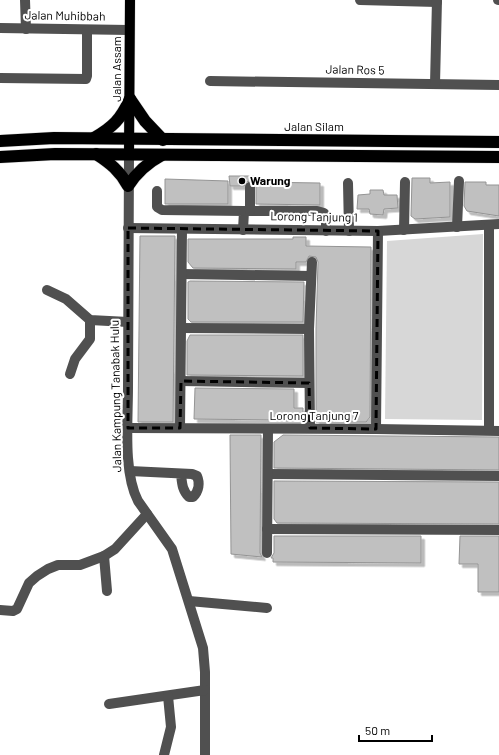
<svg xmlns="http://www.w3.org/2000/svg" width="499" height="755" viewBox="0 0 499 755" font-family="Barlow,sans-serif">
<defs>
<filter id="shadow"><feDropShadow dx="3.5" dy="3.5" stdDeviation="0" flood-color="#0004"/></filter>
</defs>
<rect width="100%" height="100%" fill="#fff"/>
<path fill="#d7d7d7" d="M483 234 482 420 385 419 387 241Z"/>
<g fill="#c0c0c0" stroke="#949494" filter="url(#shadow)">
<path d="M229 176H255V183L250 181 246 182 244 186H230Z"/>
<path d="M412 178H430V183L450 182V217L415 219 411 216Z"/>
<path d="M165 179 228 181V204H165Z"/>
<path d="M256 182 320 183V205L256 204Z"/>
<path d="M465 182H486V185H499V216L467 211 464 206Z"/>
<path d="M370 190H383L384 195H397L398 208 384 209 383 215 370 214 369 209H357L358 195 370 194Z"/>
<path d="M140 236H175L173 422H138Z"/>
<path d="M293 237H306V246L371 247 370 417 366 422H316V329L318 262 316 257 309 256 306 262H296V269L193 268 188 262V239H293Z"/>
<path d="M190 281 304 282 303 322H191L188 319V282Z"/>
<path d="M190 335H303V376L187 375V341Z"/>
<path d="M195 388 294 389V408H303V422H300L302 421 276 420 194 419Z"/>
<path d="M230 435H261L260 553 262 557 231 554Z"/>
<path d="M283 435 499 437V470L274 468V442Z"/>
<path d="M274 481 499 482V524L277 523 274 519Z"/>
<path d="M274 536H421V563L273 562V558H271L274 553Z"/>
<path d="M460 536H499V592H478V564H459Z"/>
</g>
<g fill="none" stroke-linecap="round" stroke-linejoin="round">
<g stroke="#dbdbdb" stroke-width="11">
<path id="major" d="M129 154 130 0"/>
</g>
<g stroke="#dbdbdb" stroke-width="13">
<g id="highway">
<path d="M130 99 145 121 163 140"/>
<path d="M94 138C113 127 121 119 130 99"/>
<path d="M0 141 54 138 499 142"/>
<path d="M96 154C110 163 120 171 128 186 137 172 147 163 162 155"/>
<path d="M0 157 55 154 499 157"/>
</g>
</g>
<g stroke="#505050" stroke-width="10">
<path d="M25 0 26 29"/>
<path d="M360 0 437 2"/>
<path d="M498 0H499"/>
<path d="M0 28 129 30"/>
<path d="M0 78 86 79 87 76V30"/>
<path d="M210 81 499 85"/>
<path d="M435 84 437 0"/>
<path d="M129 154C128 232 128 310 128 388 128 421 123 472 138 501L172 549 203 648 205 672V755"/>
<path d="M348 183 349 231"/>
<path d="M157 191V207L162 210 244 211 243 230"/>
<path d="M244 211H317L324 213 326 217V231"/>
<path d="M250 211V187"/>
<path d="M457 227 459 181"/>
<path d="M128 228 378 231 499 224"/>
<path d="M404 230 405 182"/>
<path d="M182 274 311 276"/>
<path d="M47 290 66 299 90 320 128 322"/>
<path d="M181 328 309 329"/>
<path d="M70 374 75 359 90 339V320"/>
<path d="M181 381 309 383"/>
<path d="M128 428 376 429 499 431"/>
<path d="M180 428 182 229"/>
<path d="M310 428 309 329 312 262"/>
<path d="M376 429 378 231"/>
<path d="M489 430V225"/>
<path d="M130 471 192 474 197 476C200 483 199 491 193 497H189C182 490 182 483 181 474"/>
<path d="M268 474 499 476"/>
<path d="M267 529 499 530"/>
<path d="M267 553 268 429"/>
<path d="M104 556 107 591"/>
<path d="M189 601 267 608"/>
<path d="M0 610 13 611 17 609 29 583 37 576 48 569 58 565H80L104 556 115 549 147 514"/>
<path d="M109 704 205 690"/>
<path d="M164 755 171 727 168 696"/>
</g>
<use href="#major" stroke="#000" stroke-width="10"/>
<use href="#highway" stroke="#000" stroke-width="12"/>
</g>
<path fill="none" stroke="#000" stroke-width="3" stroke-dasharray="8 5" stroke-linejoin="round" d="M128 228 378 231 376 429 310 428 309 383 181 381 180 428H128Z"/>
<circle fill="#000" stroke="#fff" stroke-width="1.5" cx="242" cy="181" r="4"/>
<g text-anchor="middle" stroke-width="4" stroke-linejoin="round" paint-order="stroke">
<g font-size="12" fill="#000" stroke="#fff">
<text transform="translate(65 16) rotate(1)" y="4">Jalan Muhibbah</text>
<text transform="translate(117 69) rotate(-90)" y="4">Jalan Assam</text>
<text transform="translate(355 70) rotate(1)" y="4">Jalan Ros 5</text>
<text x="314" y="131">Jalan Silam</text>
<text transform="translate(314 217) rotate(1)" y="4">Lorong Tanjung 1</text>
<text transform="translate(116 396) rotate(-91)" y="4">Jalan Kampung Tanabak Hulu</text>
<text x="314" y="420">Lorong Tanjung 7</text>
</g>
<g font-size="12" font-weight="bold" fill="#000" stroke="#fff" text-anchor="start">
<text x="250" y="185">Warung</text>
</g>
</g>
<path d="M359 735v6h73v-6" fill="none" stroke="#000000" stroke-width="2"/>
<text x="365" y="735" font-size="12" fill="#000000" stroke="#ffffff" stroke-width="3" paint-order="stroke">50 m</text>
</svg>
